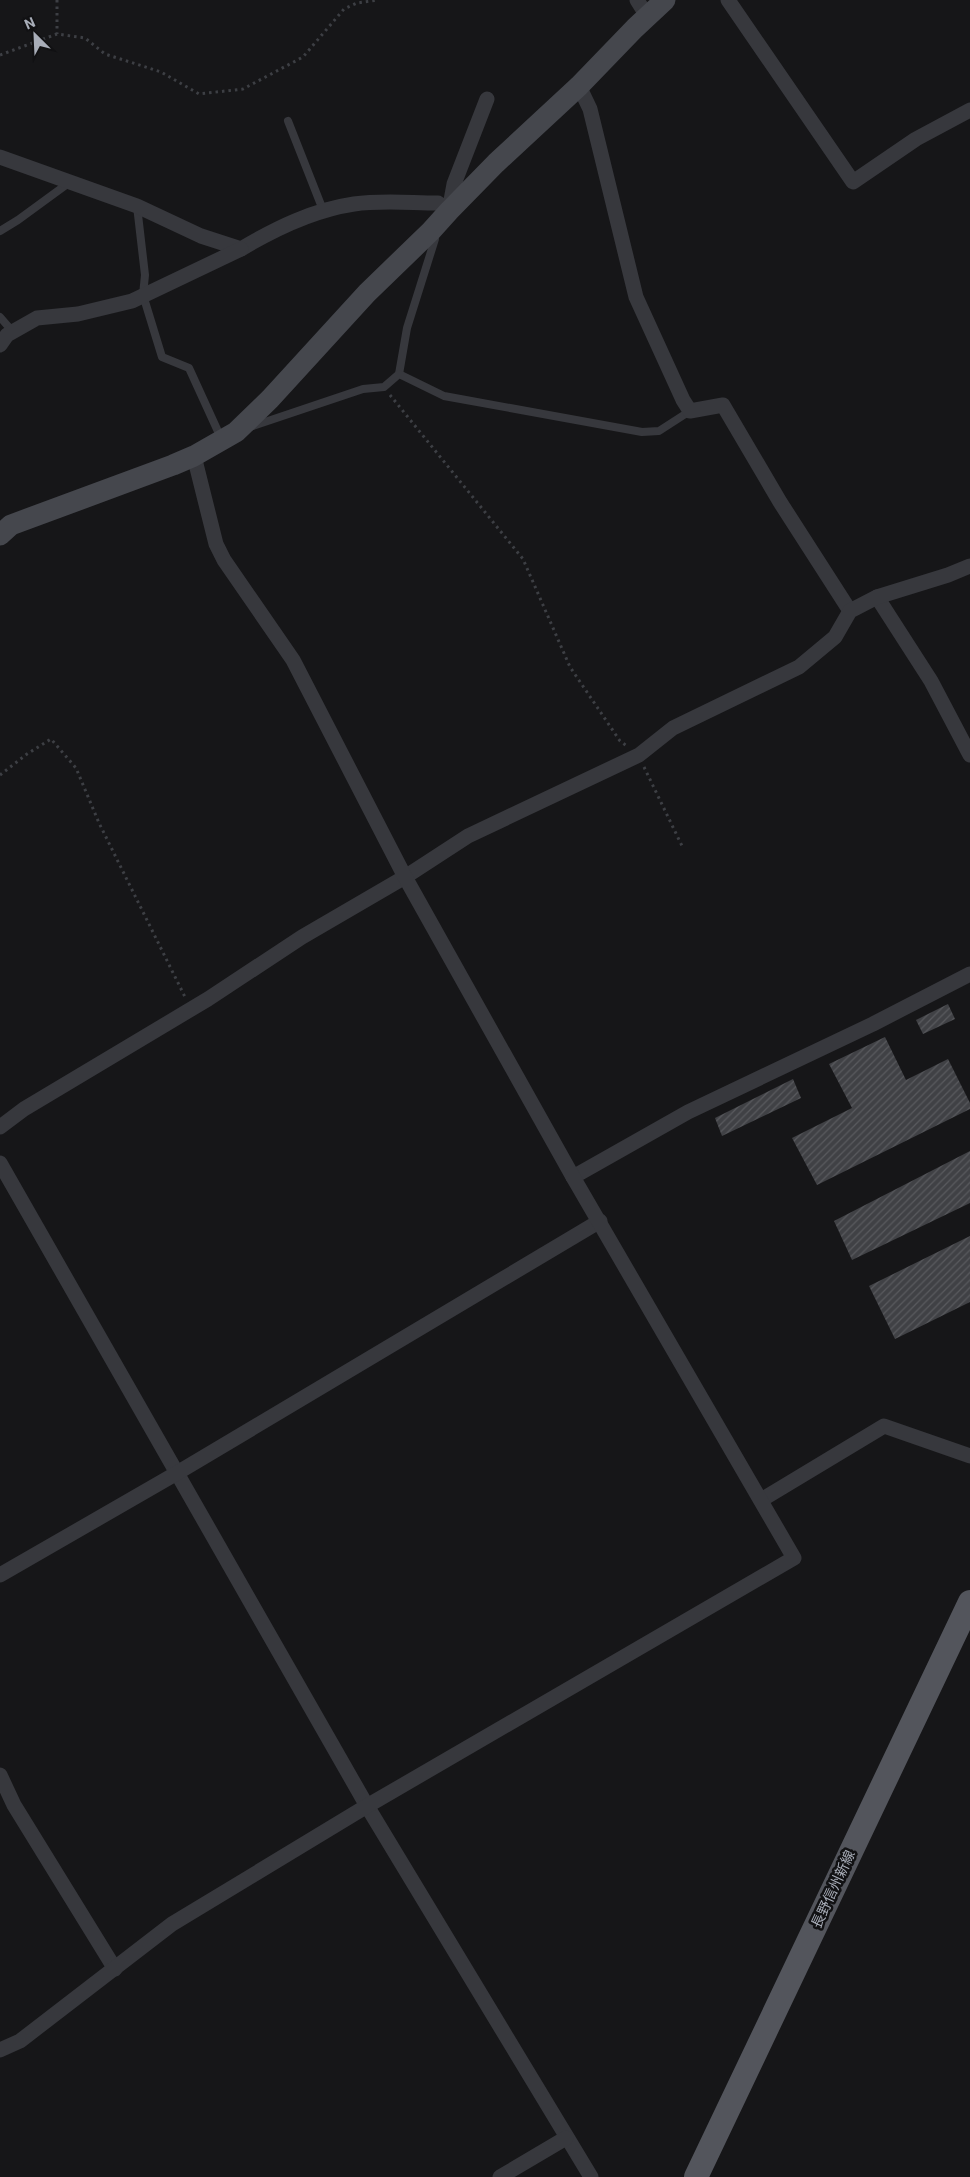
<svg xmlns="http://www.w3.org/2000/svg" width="970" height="2177" viewBox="0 0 970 2177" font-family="Roboto,'Noto Sans JP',sans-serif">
<defs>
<pattern id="building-hatch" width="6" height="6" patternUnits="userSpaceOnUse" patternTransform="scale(1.25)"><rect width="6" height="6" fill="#404145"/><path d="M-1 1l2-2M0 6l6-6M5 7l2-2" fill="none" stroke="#595a5e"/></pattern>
</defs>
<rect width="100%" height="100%" fill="#161618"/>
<g fill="url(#building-hatch)">
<path d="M948 1004 955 1019 923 1034 916 1020Z"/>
<path d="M885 1037 906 1080 948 1059 970 1103V1109L817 1185 792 1138 852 1108 829 1064Z"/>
<path d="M793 1079 801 1098 722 1136 715 1118Z"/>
<path d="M970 1151V1203L852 1260 834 1221Z"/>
<path d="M970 1236V1302L895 1339 869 1286Z"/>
</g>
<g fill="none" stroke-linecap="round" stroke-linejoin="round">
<g stroke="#3d3f44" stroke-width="3" stroke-dasharray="2.5 4" stroke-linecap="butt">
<path d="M57 0V34"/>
<path d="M0 55 57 34 85 38 105 54 161 72 199 94 243 89 303 57 344 9 357 3 378 0"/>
<path d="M390 395 523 559 570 667 620 741 627 746"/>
<path d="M644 767 683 848"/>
<path d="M0 775 27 754 51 739 76 768 99 823 185 997"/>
</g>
<g stroke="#37383d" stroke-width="8">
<path d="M288 121 323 210"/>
<path d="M137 206 145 275 143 295 162 357 189 368 221 438"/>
<path d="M0 231 18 220 70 182"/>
<path d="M0 317 13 332"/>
<path d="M399 374 407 328 435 239 433 234"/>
<path d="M250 427 363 389 384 387 399 374 444 396 642 432 659 431 690 411"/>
</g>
<g stroke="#37383d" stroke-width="15">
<path d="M637 0 647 16"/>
<path d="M728 0 853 182 916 139 970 110"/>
<path d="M579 86 590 109 636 297 683 400 690 411 723 405 780 502 850 611"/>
<path d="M0 157 137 206 201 236 241 249C276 228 313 210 354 204 381 200 411 203 438 203L449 211 454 184 487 99"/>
<path d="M0 345 7 335 37 318 78 314 132 301 241 249"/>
<path d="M877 597 931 681 970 755"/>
<path d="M0 1127 24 1109 208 999 302 937 405 877 468 836 639 755 673 728 799 667 835 637 850 611 877 597 948 575 970 566"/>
<path d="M0 1163 367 1806 591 2177"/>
<path d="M573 1177 688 1112 873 1024 970 974"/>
<path d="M761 1500 884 1426 970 1456"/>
<path d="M0 1575 177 1473 600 1221"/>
<path d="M0 1775 14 1805 115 1969"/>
<path d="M0 2050 20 2041 172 1924 367 1806 794 1558 573 1177 405 877 293 660 224 560 216 544 194 456"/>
<path d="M500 2177 566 2138"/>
</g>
<path stroke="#45474d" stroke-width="21" d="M0 535 11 525 173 465 194 456 236 432 270 399 367 293 431 231 449 211 496 163 579 86 635 28 665 0"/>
<path stroke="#53555c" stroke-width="24" d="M696 2177 970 1602"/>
</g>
<g text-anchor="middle" stroke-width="5" stroke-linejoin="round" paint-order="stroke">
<g font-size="14" fill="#a8adb8" stroke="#111113">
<text transform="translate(833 1889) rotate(-65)" y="5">長野信州新線</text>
</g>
</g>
<g transform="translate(35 35) rotate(336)" stroke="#111113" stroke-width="4" paint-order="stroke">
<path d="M0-4L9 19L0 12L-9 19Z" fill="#a8adb8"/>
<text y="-8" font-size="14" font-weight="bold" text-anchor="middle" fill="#a8adb8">N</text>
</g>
</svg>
